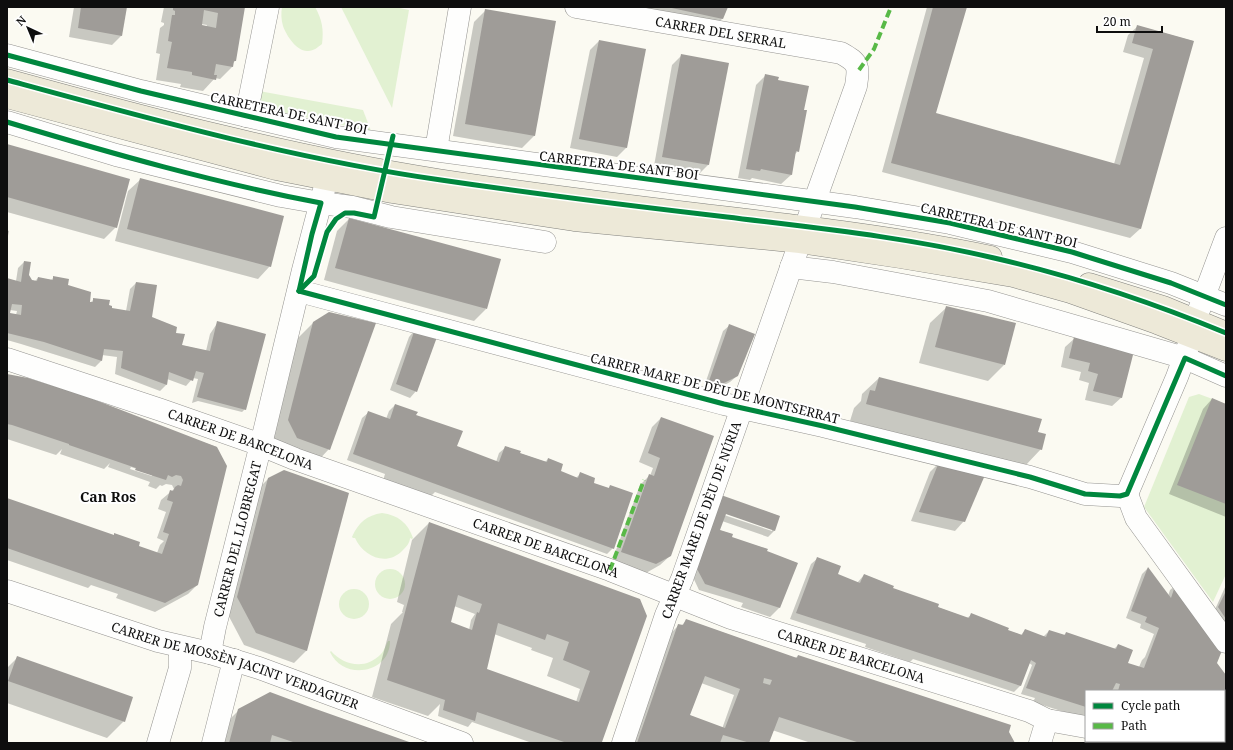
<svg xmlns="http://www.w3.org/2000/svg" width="1233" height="750" viewBox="0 0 1233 750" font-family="'Noto Serif',serif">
<rect width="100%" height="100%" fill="#fbfaf2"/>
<g fill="#e2f1d2">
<path d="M282 7H315C322 19 324 30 322 44 318 47 314 51 308 51 297 52 286 35 283 26 281 19 281 13 282 7Z"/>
<path d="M341 7H395L409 10 392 108Z"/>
<path d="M259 91 363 110 371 131 267 109C260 103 259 99 259 91Z"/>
<path d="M1199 394 1226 404V574L1213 602 1144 507 1189 397Z"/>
<path d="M382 513C398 515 408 523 413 538L412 539 410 538C410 543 406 547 402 551 386 567 363 556 355 538H353L352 537C358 523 367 515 382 513Z"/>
<circle cx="390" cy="584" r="15"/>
<circle cx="354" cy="604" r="15"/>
<path d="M388 641H390C390 674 343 681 330 652L331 651C344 666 366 670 381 654 384 651 386 645 388 641Z"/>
</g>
<g fill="#0003" fill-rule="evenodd">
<path d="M74 7H126L121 36 112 45 69 37Z"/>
<path d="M164 7H244L235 61 233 63 232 67 220 79 215 78 203 91 180 87 181 84 156 80 160 54 156 53 160 28 164 25V23L161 22ZM201 24 207 25 206 27 201 26Z"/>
<path d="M614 7H726L722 19 713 28Z"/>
<path d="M927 7H966L935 114 1114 164 1144 58 1123 52 1128 35 1138 26 1193 41 1140 229 1130 238 882 172Z"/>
<path d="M486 10 534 136 522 148 453 136 474 22Z"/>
<path d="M599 41 645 50 626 148 617 157 570 148 590 50Z"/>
<path d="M682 55 708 165 699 174 654 166 672 65Z"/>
<path d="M765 76 777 81 803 110 798 151 795 154 791 175 781 184 752 178 750 180 738 178 756 85Z"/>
<path d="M7 145 116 227 104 239 7 212Z"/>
<path d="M141 179 270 266 258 279 115 241 128 191Z"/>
<path d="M349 219 486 309 474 321 324 280 337 231Z"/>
<path d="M7 230 9 231 7 241Z"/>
<path d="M24 262 28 275 31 280 35 281 38 278 51 280 54 277 67 285 89 304 94 299 111 309 126 311 130 289 136 283 151 318 175 333 181 345 206 351 210 334 218 322 245 409 242 412 198 401 192 403 198 379 193 378 186 386 167 379 166 385 160 391 115 374 117 357 102 355 101 361 95 367 21 344 7 340V279L16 281 18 268ZM10 310 17 311 16 315 9 314Z"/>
<path d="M947 307 1004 365 988 381 919 363 930 323Z"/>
<path d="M314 322 329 449 313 466 272 437 297 339Z"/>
<path d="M730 325 737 376 730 382 715 390 704 387 723 331Z"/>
<path d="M415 330 416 391 410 398 390 390 409 337Z"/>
<path d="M1075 338 1122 397 1112 406 1085 400 1089 383 1079 380 1081 372 1061 367 1065 347Z"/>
<path d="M7 375 217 447 197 585 188 594 155 612 116 598 118 594 91 585 88 588 7 560V499L113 536 115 534 136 550 157 553 160 545 164 541 157 538 166 512 158 509 161 500 174 489 172 485 166 484 162 486 160 485 156 489 148 486 150 482 108 467 110 463 104 469 60 454 62 449 56 455 7 439ZM131 467 152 474V476L130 469Z"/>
<path d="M879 378 1037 433 1041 449 1025 466 850 421 854 408 861 401 862 394Z"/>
<path d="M1212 399 1226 405V517L1169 494 1203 409Z"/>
<path d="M395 405 415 415 455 450 496 462 499 453 506 447 519 453 545 462 548 459 559 472 576 478 580 474 592 483 608 489 610 486 613 548 607 554 435 492 425 502 381 487 385 474 347 460 362 418 369 412 386 419 389 411Z"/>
<path d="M661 418 670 556 660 565 646 573 612 561 640 485 649 476H650L653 468 639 462 652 427Z"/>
<path d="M939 463 964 521 955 531 911 521 930 472Z"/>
<path d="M268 479 347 493 306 651 294 663 244 645 225 609 256 491Z"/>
<path d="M722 497 779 516 774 531 768 537 722 521 719 530 731 534 730 538 767 549 765 555 767 552 797 563 779 608 770 617 741 607 743 603 699 590 691 573 715 503ZM721 512 772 529V531L721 514Z"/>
<path d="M429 523 567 574 612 713 600 743H532L472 722 468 727 438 716 440 704 428 716 372 697 391 624 403 612H402L404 605 397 602 412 540ZM454 606 475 614 471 620 469 630 449 623ZM494 634 532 648 531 650 553 658 547 676 580 689 576 702 485 673Z"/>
<path d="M818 558 836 575 857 583 864 575 892 589 937 607 967 618 971 615 1006 630 1021 635 1025 630 1043 637 1049 631 1063 636 1066 633 1114 649 1118 645 1127 664 1139 667 1142 660 1145 657 1154 634 1140 628 1141 624 1126 618 1142 574 1148 568 1168 596 1170 590 1176 585 1216 664 1226 677V743H1175L1164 741H1224V691H1086V715L1083 718 1033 702 1035 698 1021 694 1032 665 1029 663 1020 686 1014 692 913 659 910 662 865 647 866 644 790 619 811 564Z"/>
<path d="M1226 585V634L1213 614Z"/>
<path d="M687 620 795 658 798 656 1008 732 1014 743H811L772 730 768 743H724L719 742V743H631L662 642 679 625 681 626ZM701 683 734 695 722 729 689 715Z"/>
<path d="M17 658 124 721 107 738 7 703V668Z"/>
<path d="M239 710 410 743H217L222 727Z"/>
<path d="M1148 741H1164L1162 743H1154Z"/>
</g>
<g fill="#9f9c98" fill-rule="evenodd">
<path d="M81 7H127L122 36 78 28Z"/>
<path d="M173 7H245L236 61H234L233 67 216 64 214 75H217L216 80 192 75V72L167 68 172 42 168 41 172 15H175V11L173 10ZM204 10 218 13 216 28 202 25Z"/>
<path d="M667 7H728L723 19Z"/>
<path d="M933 7H967L936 113 1120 165 1153 49 1132 43 1137 25 1194 41 1141 229 891 163Z"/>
<path d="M485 9 556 21 535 136 465 124Z"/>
<path d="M599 40 646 49 627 148 579 139Z"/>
<path d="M681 54 729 63 709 165 662 157Z"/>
<path d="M765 74 779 77 778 80 809 86 804 110H807L799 152 796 151 792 175 761 169 760 171 746 169Z"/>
<path d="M7 144 130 179 117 228 7 197Z"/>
<path d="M140 178 284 216 271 267 127 229Z"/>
<path d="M349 218 501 259 487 309 335 268Z"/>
<path d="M24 261 31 262 29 275 32 280 37 281 38 277 53 280V276L69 279 68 285 91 292 90 302H93V298L110 300 109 305 112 306V308L130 311 136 282 157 285 152 317 177 327 176 333 185 334 182 345 210 351 217 321 266 334 246 410 197 397 204 373 196 371 193 381 169 372 167 385 121 368 123 351 104 349 102 361 44 342 7 333V278L21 282ZM12 304 22 305 21 315 10 313Z"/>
<path d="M946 306 1016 323 1005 365 935 347Z"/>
<path d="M329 312 376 323 330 450 297 438 288 420 313 322Z"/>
<path d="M729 324 755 334 738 376 722 384 709 381Z"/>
<path d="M415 329 437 337 417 392 396 384Z"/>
<path d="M1074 337 1134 351 1122 398 1093 391 1098 374 1088 371 1090 363 1069 358Z"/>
<path d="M7 374 28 378 85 396 217 447 227 466 198 585 165 603 7 548V498L114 535V533L140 542 139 546 162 554 169 534 163 532 173 502 167 500 170 490 173 491 175 487 178 485 181 486 183 480 181 476 176 475 172 477 168 475 166 480 135 470 136 468 69 445V444L12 425 7 424Z"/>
<path d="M879 377 1042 419 1038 432 1046 434 1042 450 866 404 870 390 875 391Z"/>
<path d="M1212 398 1226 404V504L1177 485Z"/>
<path d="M395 404 418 412 416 415 463 431 457 446 499 462 505 446 521 451 520 453 547 462 548 458 563 464 561 471 578 478 580 472 595 478 594 483 609 488 610 485 633 493 614 549 353 454 368 411 390 419Z"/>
<path d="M661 417 714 436 671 556 656 564 621 552 649 474 654 476 660 458 648 453Z"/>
<path d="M939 462 985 475 965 522 919 512Z"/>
<path d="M284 470 349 493 307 651 256 633 237 597 268 478Z"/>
<path d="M721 495 780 516 775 531 726 514 720 530 733 534 732 537 768 549 767 551 798 563 780 608 705 584 696 567Z"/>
<path d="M429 522 640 599 647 616 602 742 600 743H567L477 712 475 721 443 710 445 700 387 680ZM458 595 482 604 479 613 477 612 472 630 451 622ZM498 623 545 640 547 634 569 642 563 660 590 671 579 702 487 669Z"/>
<path d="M817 557 841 566 838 574 860 583 864 574 894 586 893 588 939 604 938 607 969 618 971 613 1009 628 1008 630 1022 635 1025 629 1046 637 1049 630 1065 635 1066 632 1116 649 1118 644 1133 650 1128 663 1144 668 1159 628 1145 622 1147 617 1131 611 1148 567 1171 598 1176 583 1223 648 1217 663 1226 675V743L1224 742V691H1118L1120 684 1116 683 1112 691H1086V707L1026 688 1036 663 1031 660 1021 686 796 613Z"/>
<path d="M1226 591V619L1218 607Z"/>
<path d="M686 619 797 658 798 655 1011 725 1009 732 1015 743H860L779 717 769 743H750L723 735 720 743H637L678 624 683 625ZM705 676 740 689 725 728 690 715ZM764 678 772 680 770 685 763 683Z"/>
<path d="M17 656 133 697 125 722 8 681Z"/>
<path d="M270 692 313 708 412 743H296L272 735 270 743H229L238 709Z"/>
</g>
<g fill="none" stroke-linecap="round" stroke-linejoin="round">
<g stroke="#959491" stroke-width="23">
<g id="minor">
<path id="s1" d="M576 7 841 53C859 63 859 66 856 86L800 242 682 579 666 615 623 743"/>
<path d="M7 55 141 91 336 137 855 207 950 223 1072 252 1171 283 1226 305"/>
<path d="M246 116 268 7"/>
<path d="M7 122 116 155 281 196 321 203 352 207 391 217 545 242"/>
<path d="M436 150 460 7"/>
<path d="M791 267 833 272 988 301 1185 358 1226 376"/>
<path d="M299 291 724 404 823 426 1030 477 1085 494 1120 496 1127 494"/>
<path d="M1199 310 1226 238"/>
<path id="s2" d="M7 359 161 410 261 445 295 459 610 570 731 618 1029 711 1047 720 1086 727"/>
<path d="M1127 494 1177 377 1189 344"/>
<path d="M1127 494 1136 518 1226 642"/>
<path id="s3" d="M7 591 158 641 210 653 259 668 462 743"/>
<path id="s4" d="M210 653 215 627 265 428 303 270 324 190"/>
<path d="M1131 741 1138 743"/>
<path d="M158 743 180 668V647"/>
<path d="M213 743 234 660"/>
<path d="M1040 743 1047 720"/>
</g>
</g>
<g stroke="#82827e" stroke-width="23">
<g id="major">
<path d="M7 80C149 119 292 157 438 180 529 194 621 205 712 216 806 227 899 238 991 257"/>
<path d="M7 97 276 169 392 192 574 220 800 242 900 257 1013 276 1070 292 1157 323 1226 350"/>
<path d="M1089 284 1163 307 1226 333"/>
</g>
</g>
<use href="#minor" stroke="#fefefd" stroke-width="22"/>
<use href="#major" stroke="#ede9d8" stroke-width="22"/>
<g stroke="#58b947" stroke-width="4" stroke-dasharray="8 4" stroke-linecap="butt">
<path d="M859 70 874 49 891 7"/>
<path d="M610 570 644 480"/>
</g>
<g stroke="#fff" stroke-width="8">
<g id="cycleway">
<path d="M7 55 141 91 336 137 855 207 950 223 1072 252 1171 283 1226 305"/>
<path d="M7 80C150 119 294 159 441 180 536 194 631 206 727 217 816 228 906 237 994 258 1073 276 1151 302 1226 333"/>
<path d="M7 122C110 153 215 183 321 203L312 234 299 291"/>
<path d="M299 291 724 404 823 426 1030 477 1085 494 1120 496 1127 494 1185 358 1226 376"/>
<path d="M299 291 314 276 327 232 336 219 345 213H354L374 217 393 136"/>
</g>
</g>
<use href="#cycleway" stroke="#00873e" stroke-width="5"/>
</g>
<g text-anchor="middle" stroke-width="4" stroke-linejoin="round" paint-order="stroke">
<g font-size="13" fill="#0e0e0e" stroke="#fff">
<text dy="5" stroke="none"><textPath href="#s1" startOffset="147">CARRER DEL SERRAL</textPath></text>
<text transform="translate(289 113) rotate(12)" y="5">CARRETERA DE SANT BOI</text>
<text transform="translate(619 165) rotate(7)" y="5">CARRETERA DE SANT BOI</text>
<text transform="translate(999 225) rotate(13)" y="5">CARRETERA DE SANT BOI</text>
<text transform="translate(715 388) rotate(14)" y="5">CARRER MARE DE DÈU DE MONTSERRAT</text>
<text dy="5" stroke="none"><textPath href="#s2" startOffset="247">CARRER DE BARCELONA</textPath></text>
<text transform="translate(701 520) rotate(-70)" y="5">CARRER MARE DE DÈU DE NÚRIA</text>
<text dy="5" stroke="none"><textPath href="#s4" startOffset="117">CARRER DEL LLOBREGAT</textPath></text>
<text dy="5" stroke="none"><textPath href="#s2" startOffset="571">CARRER DE BARCELONA</textPath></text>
<text dy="5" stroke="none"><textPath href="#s2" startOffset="895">CARRER DE BARCELONA</textPath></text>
<text dy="5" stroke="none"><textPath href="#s3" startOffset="240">CARRER DE MOSSÈN JACINT VERDAGUER</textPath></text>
</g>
<g font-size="14" font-weight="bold" fill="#0e0e0e" stroke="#fff">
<text x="108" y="502">Can Ros</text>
</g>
</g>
<rect width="1233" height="750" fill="none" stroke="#0e0e0e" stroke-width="16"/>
<rect x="1085" y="690" width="140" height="52" fill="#ffffff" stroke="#9f9f9f"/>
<rect x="1093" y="703" width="20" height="6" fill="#00873e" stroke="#9f9f9f"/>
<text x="1121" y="710" font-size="12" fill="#0e0e0e">Cycle path</text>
<rect x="1093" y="723" width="20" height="6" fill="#58b947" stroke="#9f9f9f"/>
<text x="1121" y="730" font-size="12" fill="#0e0e0e">Path</text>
<g transform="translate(28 28) rotate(316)" stroke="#ffffff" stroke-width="3" paint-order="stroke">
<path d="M0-3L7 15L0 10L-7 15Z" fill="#0e0e0e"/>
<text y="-6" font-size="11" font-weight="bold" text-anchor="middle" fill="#0e0e0e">N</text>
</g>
<path d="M1097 26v6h65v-6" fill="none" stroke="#0e0e0e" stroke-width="2"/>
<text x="1103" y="26" font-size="12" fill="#0e0e0e" stroke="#ffffff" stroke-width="3" paint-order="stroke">20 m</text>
</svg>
